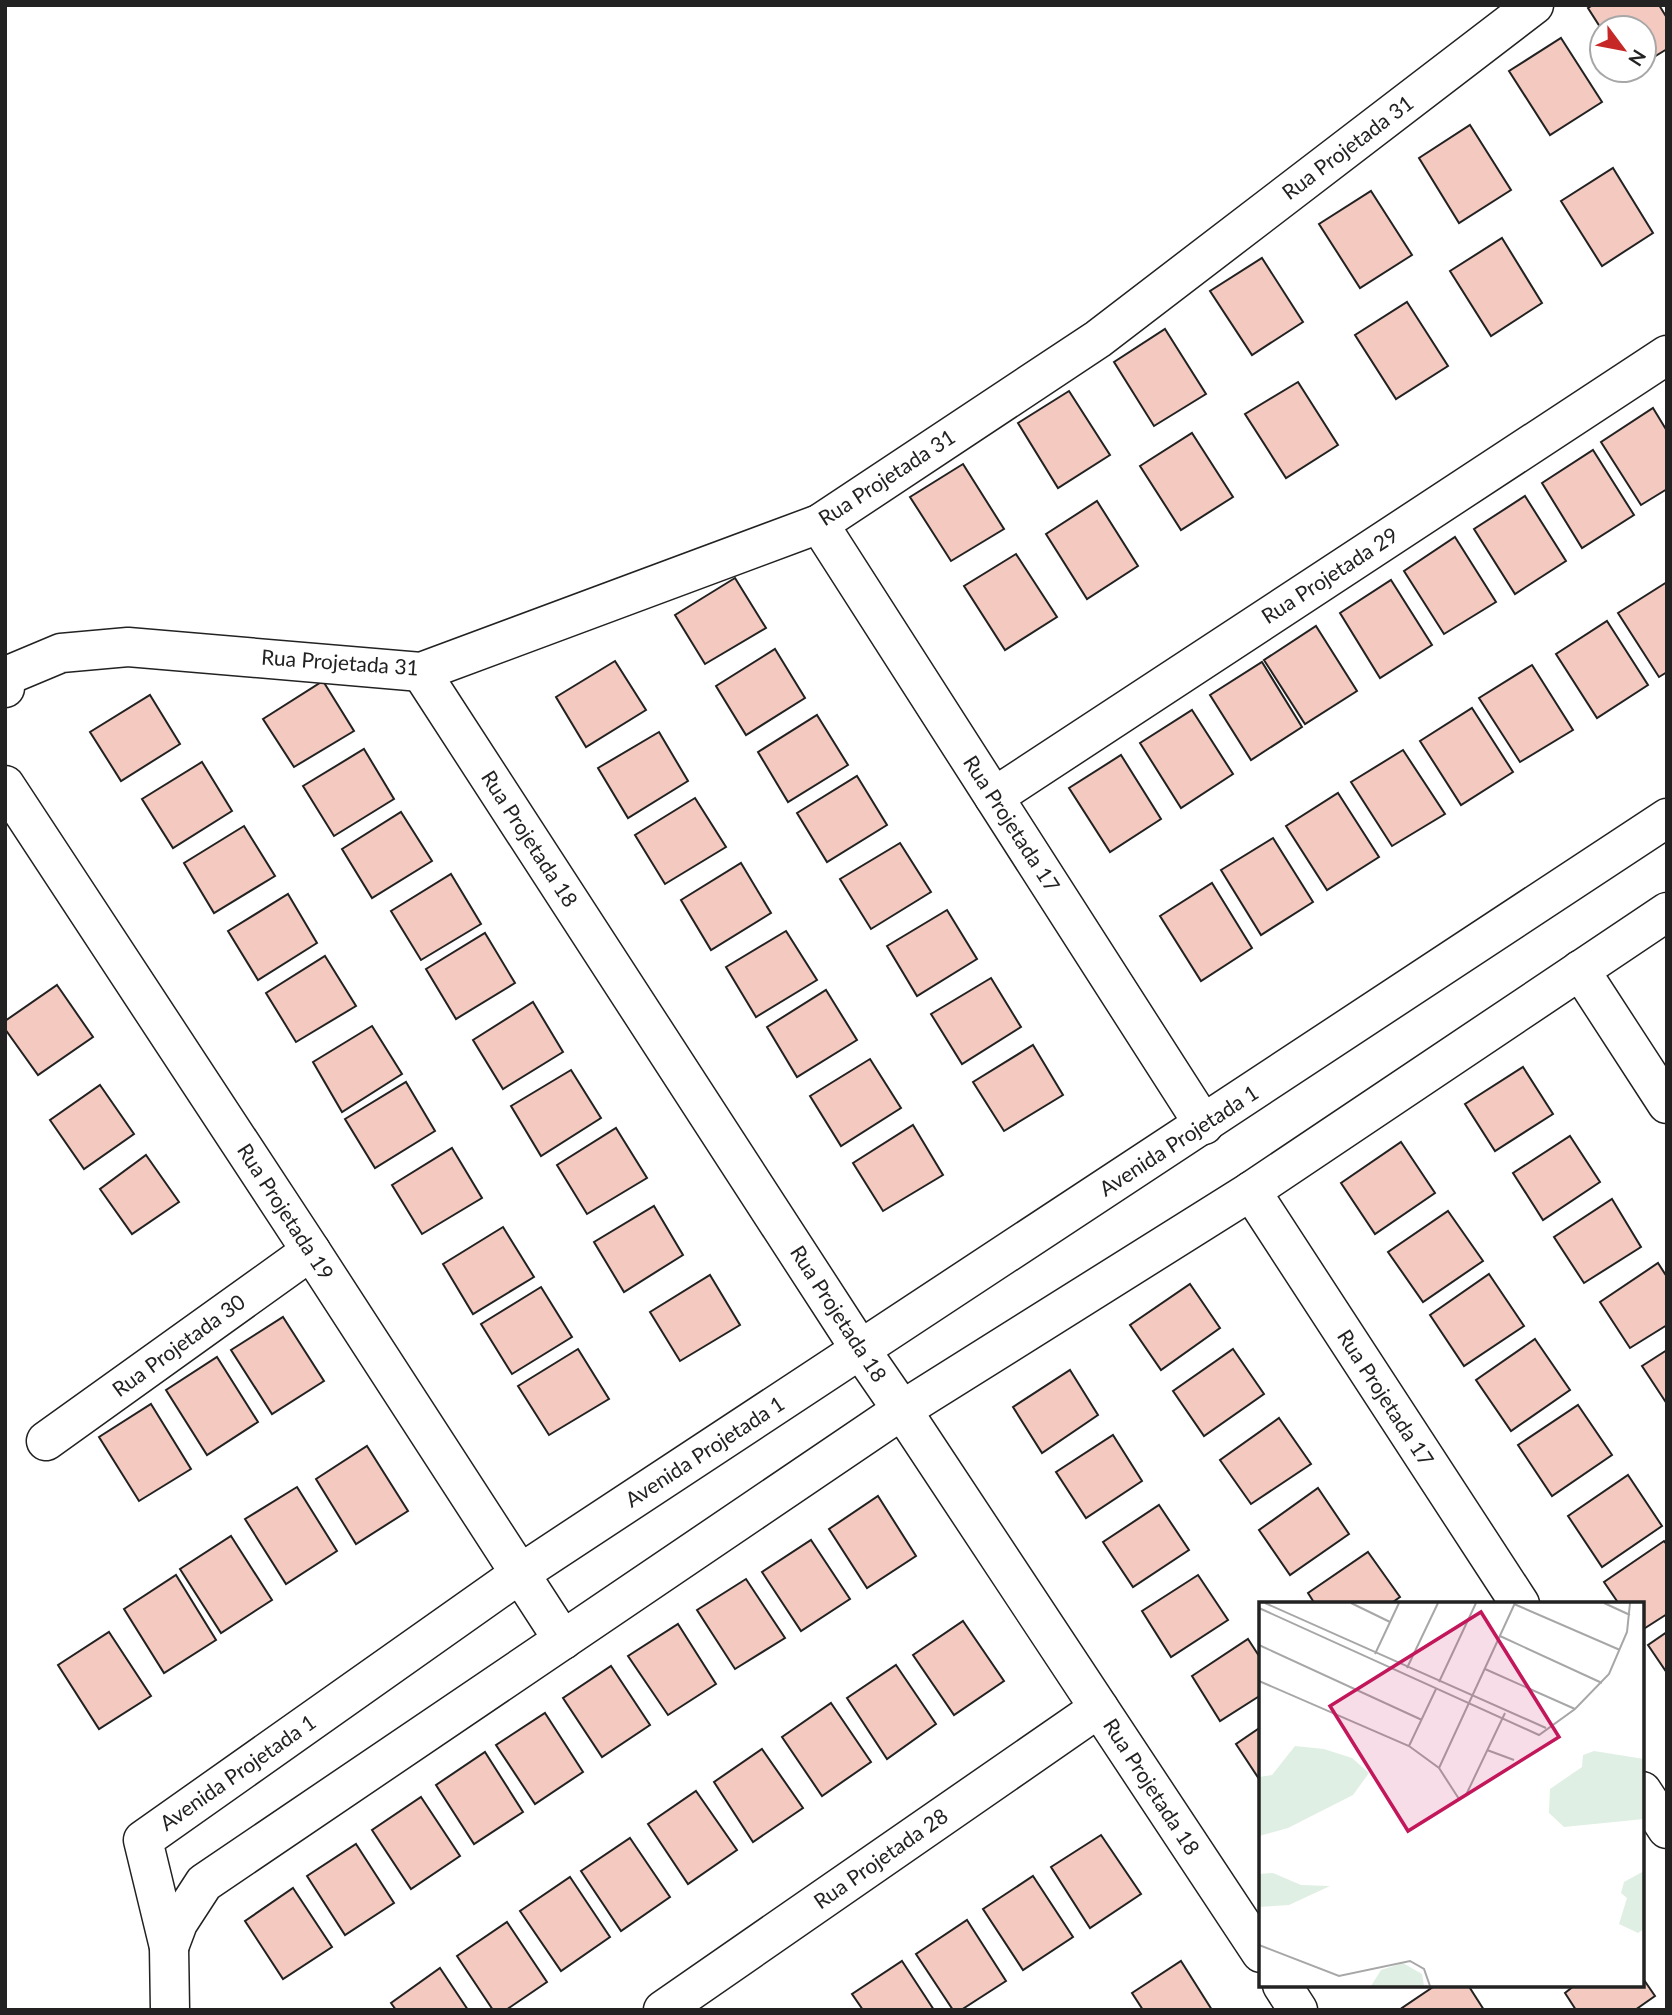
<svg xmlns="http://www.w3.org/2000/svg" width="1672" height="2015" viewBox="0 0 1672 2015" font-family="Lato,sans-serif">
<rect width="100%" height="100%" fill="#fff"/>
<g fill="#f3c9c0" stroke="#222" stroke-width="2">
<path d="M1593 5H1659L1667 18V49L1644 63V28H1602V30L1588 8Z"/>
<path d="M1561 38 1602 102 1550 135 1509 71Z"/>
<path d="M1470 125 1511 190 1459 223 1419 158Z"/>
<path d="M1613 168 1653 233 1602 266 1561 201Z"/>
<path d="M1371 191 1412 255 1360 288 1319 224Z"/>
<path d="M1502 238 1542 303 1491 336 1450 271Z"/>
<path d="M1262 258 1303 322 1252 355 1210 291Z"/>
<path d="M1407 302 1448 366 1396 399 1355 335Z"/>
<path d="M1165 329 1206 394 1154 426 1114 362Z"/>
<path d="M1298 382 1338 445 1286 478 1245 414Z"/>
<path d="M1069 391 1110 455 1058 488 1018 423Z"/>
<path d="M1653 408 1667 431V489L1641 505 1601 442Z"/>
<path d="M1192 433 1233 497 1181 530 1140 466Z"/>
<path d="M1593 450 1634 515 1582 548 1542 483Z"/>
<path d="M963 464 1004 529 951 561 910 497Z"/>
<path d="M1525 496 1566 561 1515 594 1474 529Z"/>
<path d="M1097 501 1138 566 1087 599 1046 534Z"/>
<path d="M1455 537 1496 602 1444 634 1404 571Z"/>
<path d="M1016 554 1057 617 1005 650 964 586Z"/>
<path d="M735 578 766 628 705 664 675 615Z"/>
<path d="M1391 580 1432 645 1380 678 1340 613Z"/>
<path d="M1667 582V672L1659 677 1618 613Z"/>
<path d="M1607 621 1648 685 1597 718 1556 654Z"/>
<path d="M1316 626 1357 691 1305 724 1264 660Z"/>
<path d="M775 649 805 698 746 735 716 686Z"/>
<path d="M615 661 646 710 586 747 556 697Z"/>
<path d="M1262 662 1302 727 1251 760 1210 695Z"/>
<path d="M1532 665 1573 730 1520 762 1479 698Z"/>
<path d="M323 681 354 731 294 767 263 719Z"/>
<path d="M150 695 180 744 121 781 90 732Z"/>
<path d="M1472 708 1513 772 1461 805 1420 741Z"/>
<path d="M1192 710 1233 774 1181 808 1140 743Z"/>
<path d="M817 715 848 765 788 802 758 752Z"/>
<path d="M659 732 688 781 628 818 598 768Z"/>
<path d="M364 749 394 799 334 836 303 786Z"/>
<path d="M1403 750 1445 814 1392 846 1351 782Z"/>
<path d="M1121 755 1161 819 1110 852 1069 788Z"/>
<path d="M202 762 232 811 173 848 142 799Z"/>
<path d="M857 776 887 825 827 862 797 813Z"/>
<path d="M1338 793 1379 857 1327 890 1286 826Z"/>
<path d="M695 798 726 847 665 884 635 835Z"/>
<path d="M401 812 432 861 372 898 342 849Z"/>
<path d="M244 826 275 876 214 913 184 863Z"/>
<path d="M1273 838 1313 902 1261 935 1221 870Z"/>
<path d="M900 843 931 892 871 929 840 879Z"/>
<path d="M741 863 771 913 711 950 681 900Z"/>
<path d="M451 874 481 924 421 960 391 911Z"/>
<path d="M1212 883 1252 948 1201 981 1160 916Z"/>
<path d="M288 894 317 943 258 980 228 931Z"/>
<path d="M947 910 977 959 917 996 887 946Z"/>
<path d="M786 931 817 980 756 1017 726 967Z"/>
<path d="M485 933 515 983 456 1019 426 969Z"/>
<path d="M325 956 356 1006 296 1042 266 993Z"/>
<path d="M991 978 1021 1027 962 1064 931 1014Z"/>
<path d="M57 985 93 1037 38 1075 5 1029V1021Z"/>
<path d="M826 990 857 1040 797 1077 767 1027Z"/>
<path d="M533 1002 563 1052 503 1089 473 1040Z"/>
<path d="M372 1026 402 1074 342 1112 313 1062Z"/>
<path d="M1033 1045 1063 1095 1004 1131 973 1082Z"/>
<path d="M870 1059 901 1108 841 1146 810 1096Z"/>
<path d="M1523 1067 1553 1114 1495 1151 1465 1104Z"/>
<path d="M571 1070 601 1118 541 1156 511 1106Z"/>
<path d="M406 1082 435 1131 375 1168 345 1119Z"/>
<path d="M100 1085 134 1134 84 1169 50 1120Z"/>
<path d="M913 1125 943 1175 883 1211 853 1163Z"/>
<path d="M616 1128 647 1178 587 1214 557 1165Z"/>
<path d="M1570 1136 1600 1182 1543 1220 1513 1173Z"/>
<path d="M1401 1142 1435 1193 1375 1234 1341 1183Z"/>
<path d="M452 1148 482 1198 422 1234 392 1185Z"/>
<path d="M146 1155 179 1202 132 1234 100 1189Z"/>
<path d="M1612 1199 1641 1247 1584 1283 1554 1237Z"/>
<path d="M654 1206 683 1255 624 1292 594 1242Z"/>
<path d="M1448 1211 1483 1261 1423 1302 1388 1252Z"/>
<path d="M503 1227 534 1277 473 1314 443 1264Z"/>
<path d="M1658 1263 1667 1277V1325L1630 1348 1600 1302Z"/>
<path d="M1489 1274 1524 1326 1464 1366 1430 1315Z"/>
<path d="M710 1275 740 1325 680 1361 650 1312Z"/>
<path d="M1190 1284 1220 1328 1161 1370 1130 1325Z"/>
<path d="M541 1287 572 1337 512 1374 481 1324Z"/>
<path d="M283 1317 324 1381 272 1414 231 1350Z"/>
<path d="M1535 1339 1570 1390 1511 1431 1476 1380Z"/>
<path d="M578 1349 609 1399 549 1435 518 1386Z"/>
<path d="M1233 1349 1264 1394 1204 1436 1173 1391Z"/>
<path d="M1667 1350V1404L1642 1366Z"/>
<path d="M217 1357 258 1422 207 1455 166 1390Z"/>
<path d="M1070 1370 1098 1415 1042 1453 1013 1407Z"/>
<path d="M151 1404 191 1469 139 1501 99 1437Z"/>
<path d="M1578 1405 1612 1455 1552 1496 1518 1445Z"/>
<path d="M1279 1418 1311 1464 1251 1504 1220 1460Z"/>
<path d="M1113 1435 1142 1481 1086 1518 1056 1472Z"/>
<path d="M367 1446 408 1511 356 1544 316 1479Z"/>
<path d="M1628 1475 1662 1526 1602 1567 1568 1516Z"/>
<path d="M297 1487 337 1551 286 1584 245 1519Z"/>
<path d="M1318 1488 1349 1534 1290 1575 1259 1530Z"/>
<path d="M878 1496 916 1556 867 1588 829 1529Z"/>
<path d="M1159 1505 1189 1550 1133 1587 1103 1542Z"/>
<path d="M231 1536 272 1600 221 1633 180 1569Z"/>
<path d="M811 1540 850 1599 801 1631 762 1572Z"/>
<path d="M1664 1541 1667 1545V1614L1642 1630V1604H1619L1604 1582Z"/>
<path d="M1368 1552 1400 1597 1390 1604H1315L1308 1593Z"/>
<path d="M176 1575 216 1640 164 1673 124 1609Z"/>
<path d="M1198 1575 1228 1620 1171 1657 1142 1611Z"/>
<path d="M746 1579 785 1638 735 1669 697 1610Z"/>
<path d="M963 1621 1004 1681 954 1715 913 1655Z"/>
<path d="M678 1624 716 1684 668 1715 628 1656Z"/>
<path d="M109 1632 151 1696 99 1729 58 1665Z"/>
<path d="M1667 1632V1673L1648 1645Z"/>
<path d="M1248 1639 1261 1659V1695L1220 1721 1192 1676Z"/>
<path d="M896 1665 936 1724 887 1759 847 1698Z"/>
<path d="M611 1666 650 1725 602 1757 563 1698Z"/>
<path d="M831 1703 871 1762 822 1796 782 1737Z"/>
<path d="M545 1713 583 1772 535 1804 496 1745Z"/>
<path d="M1261 1727V1782L1236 1744Z"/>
<path d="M762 1749 803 1808 753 1842 714 1782Z"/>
<path d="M485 1752 523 1812 474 1844 436 1785Z"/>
<path d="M696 1791 737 1850 688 1884 648 1824Z"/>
<path d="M421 1797 460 1856 411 1889 372 1830Z"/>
<path d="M1101 1835 1141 1894 1090 1928 1051 1867Z"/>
<path d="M630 1838 670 1897 621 1931 581 1871Z"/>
<path d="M356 1844 394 1903 345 1935 307 1876Z"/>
<path d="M1033 1876 1073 1937 1023 1970 983 1909Z"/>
<path d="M570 1877 610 1937 561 1971 520 1911Z"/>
<path d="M293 1888 332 1947 283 1979 245 1921Z"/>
<path d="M967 1920 1006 1981 961 2010H953L916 1954Z"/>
<path d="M507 1922 547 1982 506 2010H493L457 1956Z"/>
<path d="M902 1961 934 2010H863L852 1994Z"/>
<path d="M1181 1961 1212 2010H1143L1132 1993Z"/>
<path d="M440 1968 468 2010H396L391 2003Z"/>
<path d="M1642 1977 1655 1996 1635 2010H1576L1565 1993 1575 1985H1642Z"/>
<path d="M1436 1985H1468L1484 2010H1404L1402 2008Z"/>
</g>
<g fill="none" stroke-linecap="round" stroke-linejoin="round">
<g stroke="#222" stroke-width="41">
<g id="minor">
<path d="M819 524 1204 1125"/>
<path d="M421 672 860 1349 902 1410 1261 1953"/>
<path d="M5 688 6 676 61 653 128 647 421 672 819 524 1098 339 1534 5"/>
<path d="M5 785 311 1251 563 1640"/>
<path d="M994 797 1667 355"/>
<path d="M1580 970 1667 1104"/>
<path d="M1251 1191 1520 1604"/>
<path d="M46 1441 311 1251"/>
<path d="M1642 1791 1667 1829"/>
<path d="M169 1947 178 1923 204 1883 902 1410 1251 1191 1667 912"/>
<path d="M1282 1985 1298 2010"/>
<path d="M170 2010 169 1947 143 1840 521 1573 1667 818"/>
<path d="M663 2010 1099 1708"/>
</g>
</g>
<use href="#minor" stroke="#fff" stroke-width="38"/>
</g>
<g text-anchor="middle" stroke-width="5" stroke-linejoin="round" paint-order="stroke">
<g font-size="21" fill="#222" stroke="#fff">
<text transform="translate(1348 148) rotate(-37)" y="7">Rua Projetada 31</text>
<text transform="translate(887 478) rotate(-33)" y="7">Rua Projetada 31</text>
<text transform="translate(1330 576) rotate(-33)" y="7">Rua Projetada 29</text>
<text transform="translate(340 663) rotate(4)" y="7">Rua Projetada 31</text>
<text transform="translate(1011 824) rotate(57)" y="7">Rua Projetada 17</text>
<text transform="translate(529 839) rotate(57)" y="7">Rua Projetada 18</text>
<text transform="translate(1179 1141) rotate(-33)" y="7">Avenida Projetada 1</text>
<text transform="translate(285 1212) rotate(57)" y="7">Rua Projetada 19</text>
<text transform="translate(838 1314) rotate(57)" y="7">Rua Projetada 18</text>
<text transform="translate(179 1346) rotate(-36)" y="7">Rua Projetada 30</text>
<text transform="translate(1385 1398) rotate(57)" y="7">Rua Projetada 17</text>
<text transform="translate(705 1452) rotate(-33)" y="7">Avenida Projetada 1</text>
<text transform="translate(238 1773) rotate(-35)" y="7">Avenida Projetada 1</text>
<text transform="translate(1151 1787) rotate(57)" y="7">Rua Projetada 18</text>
<text transform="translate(881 1859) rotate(-35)" y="7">Rua Projetada 28</text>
</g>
</g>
<g transform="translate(1259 1602)">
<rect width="385" height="385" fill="#fff"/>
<path d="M36 144 65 147 93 156 110 171 94 193 29 226 0 234V175L13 173ZM335 149 385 157V217L305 225 290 211 291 187 323 165 324 153ZM385 269V327L379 331 360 322 368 296 362 291 365 280ZM14 271 42 283 71 284 30 303 0 305V272ZM144 361 163 372 165 384H112L122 368Z" fill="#e0efe3"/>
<path fill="none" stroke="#a7a7a7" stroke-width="2" d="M6 1 287 126M92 1 131 20M345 1 371 13M255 2 361 48M0 6 280 133 316 107 350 72 368 30 371 1M241 34 343 81M0 43 163 118M116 52 140 1M148 66 179 1M226 67 316 107M0 79 150 144 180 166 200 197 207 193 246 111M180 80 217 1M150 144 177 87M228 148 255 158M180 166 256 1M0 343 80 374 151 359 165 367 171 384"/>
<path fill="#c2185b" fill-opacity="0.15" stroke="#c2185b" stroke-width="3.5" d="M222 10 300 135 149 229 71 104Z"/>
<rect width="385" height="385" fill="none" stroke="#222" stroke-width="3.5"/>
</g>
<rect width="1672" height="2015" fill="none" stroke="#222222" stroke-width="14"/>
<g transform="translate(1623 49) rotate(122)"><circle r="33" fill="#ffffff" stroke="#a7a7a7" stroke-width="2"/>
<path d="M0-5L12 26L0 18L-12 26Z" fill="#c62828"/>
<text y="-10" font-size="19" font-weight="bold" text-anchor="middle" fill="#222222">N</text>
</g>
</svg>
